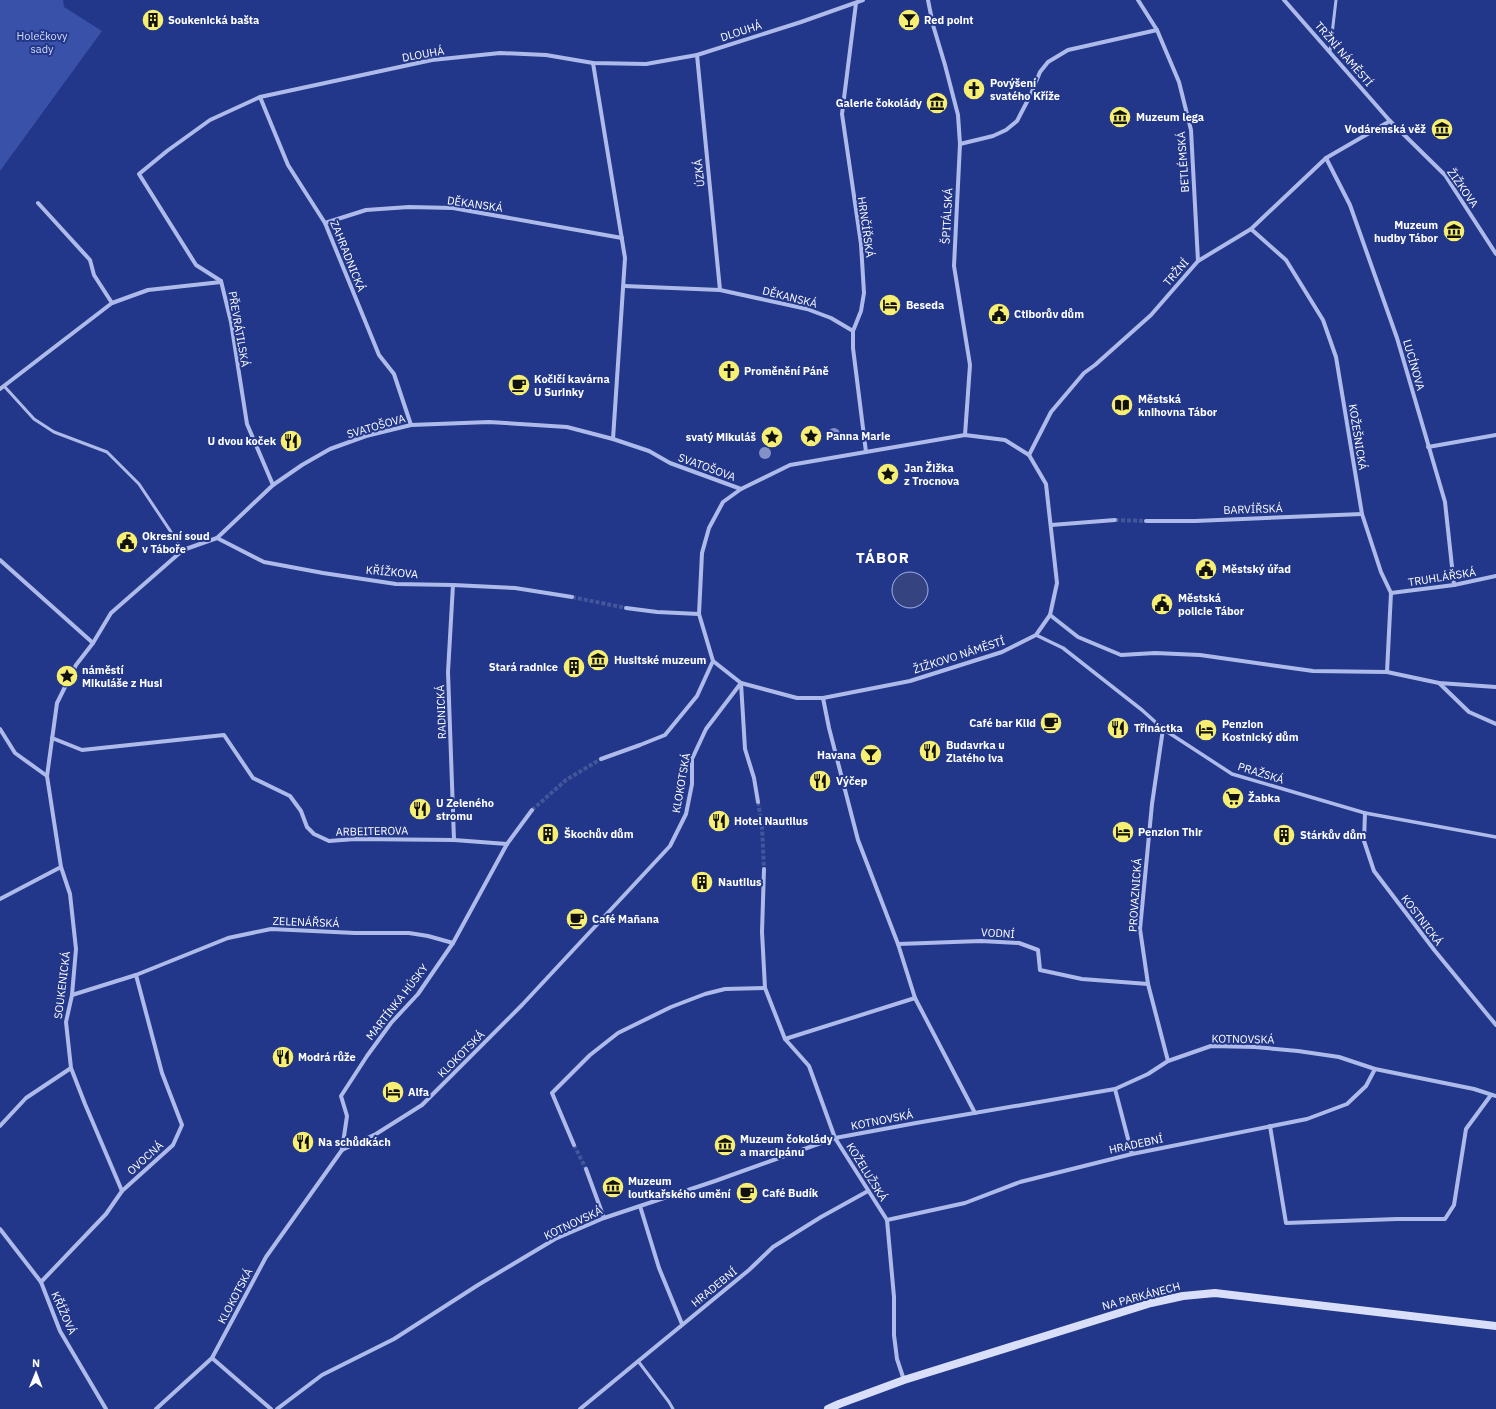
<svg xmlns="http://www.w3.org/2000/svg" width="1496" height="1409" viewBox="0 0 1496 1409" font-family="'IBM Plex Sans',sans-serif">
<rect width="100%" height="100%" fill="#223789"/>
<path fill="#3951a8" d="M0 0H63L64 7 102 31 0 171Z"/>
<circle fill="#354481" stroke="#a2b3eb" cx="910" cy="590" r="18"/>
<g fill="none" stroke-linecap="round" stroke-linejoin="round">
<g stroke="#43559b" stroke-width="4" stroke-dasharray="4 2" stroke-linecap="butt">
<path d="M1115 520 1146 521"/>
<path d="M572 597 626 608"/>
<path d="M758 802 762 826 764 869"/>
<path d="M532 810 566 780 601 759"/>
<path d="M574 1145 586 1169"/>
</g>
<g stroke="#aebbea" stroke-width="3">
<path d="M1330 51 1336 0"/>
<path d="M4 386 34 419 54 432 107 452 139 484 183 550"/>
<path d="M638 1361 669 1402 673 1409"/>
</g>
<path stroke="#aebbea" stroke-width="3.5" d="M1036 635 1063 648 1142 710 1163 729 1232 774 1365 813 1496 837"/>
<g stroke="#aebbea" stroke-width="4">
<path d="M928 0 933 25 945 65 958 115 960 144 954 266 970 365 965 435"/>
<path d="M1138 0 1157 30 1179 82 1191 130 1198 261"/>
<path d="M1284 0 1390 121 1445 175 1496 254"/>
<path d="M856 3 842 114 861 244 864 293 861 311 853 331V348L866 452"/>
<path d="M697 55 720 290"/>
<path d="M593 63 625 258 613 439"/>
<path d="M260 97 288 165 325 223 379 355 394 374 411 425"/>
<path d="M960 144 993 136 1006 130 1017 121 1031 94 1040 72 1048 62 1068 50 1157 30"/>
<path d="M1326 158 1350 205 1397 338 1445 502 1454 585"/>
<path d="M38 203 90 260 94 275 112 303"/>
<path d="M325 223 366 210 409 207 453 208 622 238"/>
<path d="M1251 229 1286 260 1323 320 1336 357 1362 514 1381 572 1391 593 1387 672"/>
<path d="M221 281 196 265 139 174 167 151 210 120 260 97 432 60 500 53 546 55 593 63 646 64 697 55 801 22 863 0"/>
<path d="M221 281 231 322 247 424 273 485"/>
<path d="M624 286 720 290 807 309 831 318 853 331"/>
<path d="M0 389 112 303 148 290 221 282"/>
<path d="M965 435 1005 440 1029 455 1046 484 1057 583 1050 615 1036 635 1002 652 910 681 823 698H797L741 683 713 661 699 614 702 553 709 528 723 502 741 489 790 465Z"/>
<path d="M1428 447 1496 435"/>
<path d="M1029 455 1051 412 1084 373 1095 365 1151 315 1198 261 1251 229 1326 158 1390 121"/>
<path d="M1146 521H1195L1362 514"/>
<path d="M1051 525 1115 520"/>
<path d="M217 538 264 562 323 573 396 584 453 585 515 588 572 597"/>
<path d="M0 560 93 643"/>
<path d="M453 585 448 672 454 840"/>
<path d="M1391 593 1454 585 1496 576"/>
<path d="M626 608 657 612 699 614"/>
<path d="M1050 615 1078 637 1121 655 1155 653 1200 655 1313 671 1387 672 1439 683 1496 687"/>
<path d="M741 683 745 749 754 778 758 802"/>
<path d="M1439 683 1469 712 1496 724"/>
<path d="M823 698 829 728 858 840 898 944 915 998 975 1113"/>
<path d="M0 729 15 753 47 776"/>
<path d="M1163 729 1152 804 1140 929 1148 984 1168 1061"/>
<path d="M52 738 82 750 224 735 253 778 290 796 301 811 307 827 314 834 329 841 355 839 454 840 507 844"/>
<path d="M601 759 640 745 665 735 697 696 713 661"/>
<path d="M1365 813 1364 841 1374 871 1435 951 1496 1025"/>
<path d="M764 869 762 932 765 988 785 1039 809 1066 835 1138 887 1220 894 1297V1335L897 1359 904 1380"/>
<path d="M0 899 61 867"/>
<path d="M898 944 981 941 1019 943 1038 950 1040 970 1082 979 1148 984"/>
<path d="M72 995 136 975 228 938 271 929 355 933H409L428 936 453 943"/>
<path d="M785 1039 915 998"/>
<path d="M1115 1089 1132 1154"/>
<path d="M0 1126 26 1098 71 1068"/>
<path d="M1270 1126 1286 1223 1397 1219H1445L1454 1205 1466 1129 1491 1095"/>
<path d="M574 1145 552 1093 590 1055 618 1033 671 1007 705 994 725 989 765 988"/>
<path d="M342 1150 347 1116 341 1096 367 1056 391 1023 418 994 453 943 507 844 532 810"/>
<path d="M586 1169 604 1218"/>
<path d="M122 1191 85 1104 71 1068 66 1022 72 995 76 949 70 894 61 867 47 776 57 703 76 665 93 643 111 613 183 550 217 538 273 485 302 465 330 449 366 436 411 425 489 422 567 427 613 439 649 451 670 463 741 489"/>
<path d="M640 1206 659 1268 682 1324"/>
<path d="M887 1220 965 1203 1020 1182 1132 1154 1307 1119 1347 1104 1366 1086 1375 1069"/>
<path d="M0 1229 41 1282 60 1331 106 1409"/>
<path d="M41 1282 106 1214 122 1191 173 1145 182 1125 162 1073 136 975"/>
<path d="M212 1358 271 1409"/>
<path d="M156 1409 212 1358 266 1257 342 1150 376 1134 422 1105 522 1005 670 846 686 814 692 784V759L706 729 741 683"/>
<path d="M277 1409 322 1375 394 1339 478 1285 555 1239 604 1218 715 1181 835 1138 916 1123 1115 1089 1148 1074 1168 1061 1211 1046 1255 1047 1298 1051 1339 1057 1375 1069 1474 1089 1496 1096"/>
<path d="M580 1409 749 1270 773 1247 821 1217 868 1191"/>
</g>
<path stroke="#d9dff8" stroke-width="8" d="M828 1409 839 1404 904 1380 1151 1303 1183 1296 1215 1293 1496 1326"/>
</g>
<g fill="#8391c6">
<circle cx="834" cy="434" r="6"/>
<circle cx="765" cy="453" r="6"/>
</g>
<defs>
<g id="building-disc" transform="scale(1.15)"><circle r="9.5" fill="#f6ef71" stroke="#223789"/><path d="M-4-6H4V6H1V3H-1V6H-4ZM-2.5-4.3h1.7v1.8h-1.7ZM.8-4.3h1.7v1.8H.8ZM-2.5-1h1.7V.8h-1.7ZM.8-1h1.7V.8H.8Z" fill="#111"/></g>
<g id="bar-disc" transform="scale(1.15)"><circle r="9.5" fill="#f6ef71" stroke="#223789"/><path d="M-6-5H6L.8 .8V4.5H3.5V6h-7V4.5H-.8V.8Z" fill="#111"/></g>
<g id="church-disc" transform="scale(1.15)"><circle r="9.5" fill="#f6ef71" stroke="#223789"/><path d="M-1.2-6h2.4v3.5h3.3v2.4h-3.3V6h-2.4V-.1h-3.3v-2.4h3.3Z" fill="#111"/></g>
<g id="museum-disc" transform="scale(1.15)"><circle r="9.5" fill="#f6ef71" stroke="#223789"/><path d="M0-6L6-3V-2H-6V-3ZM-5-1h2V3h-2ZM-1-1h2V3h-2ZM3-1h2V3H3ZM-6 4H6V6H-6Z" fill="#111"/></g>
<g id="hotel-disc" transform="scale(1.15)"><circle r="9.5" fill="#f6ef71" stroke="#223789"/><path d="M-6-4.5h1.5V1H6V5H4.5V3h-9V5H-6ZM-4 0a1.8 1.8 0 1 1 3.6 0ZM.5 0V-2.5h3Q6-2.5 6 0Z" fill="#111"/></g>
<g id="civic-disc" transform="scale(1.15)"><circle r="9.5" fill="#f6ef71" stroke="#223789"/><path d="M-.6-6.5H3V-4.5H.6V-3L4-1V1h2V6H-6V1h2V-1L-.6-3ZM-1.2 2.5V6h2.4V2.5Z" fill="#111"/></g>
<g id="cafe-disc" transform="scale(1.15)"><circle r="9.5" fill="#f6ef71" stroke="#223789"/><path d="M-5.5-4.5H6V0H3Q3 3.5 0 3.5H-2.5Q-5.5 3.5-5.5 0ZM3-3.2v2h1.7v-2ZM-6 4.5H4V6H-6Z" fill="#111"/></g>
<g id="library-disc" transform="scale(1.15)"><circle r="9.5" fill="#f6ef71" stroke="#223789"/><path d="M-6-4Q-3-5.5-.7-3.5V5Q-3 3-6 4ZM6-4Q3-5.5 .7-3.5V5Q3 3 6 4Z" fill="#111"/></g>
<g id="sight-disc" transform="scale(1.15)"><circle r="9.5" fill="#f6ef71" stroke="#223789"/><path d="M0-6L1.8-2.2L6-1.7L2.9 1.2L3.7 5.4L0 3.3L-3.7 5.4L-2.9 1.2L-6-1.7L-1.8-2.2Z" fill="#111"/></g>
<g id="restaurant-disc" transform="scale(1.15)"><circle r="9.5" fill="#f6ef71" stroke="#223789"/><path d="M-5-6h1v4h1v-4h1v4h1v-4h1v5L-1.5 .5V6h-2V.5L-5-1ZM5-6V6H3V1.5H1.5Q1.5-4 5-6Z" fill="#111"/></g>
<g id="supermarket-disc" transform="scale(1.15)"><circle r="9.5" fill="#f6ef71" stroke="#223789"/><path d="M-6-5.5h2.5l.6 2H6L4.5 2H-2.5L-4.4-4H-6ZM-1.5 3.2a1.3 1.3 0 1 0 .1 0ZM3 3.2a1.3 1.3 0 1 0 .1 0Z" fill="#111"/></g>
</defs>
<g fill-rule="evenodd">
<use href="#building-disc" x="153" y="20"/>
<use href="#bar-disc" x="909" y="20"/>
<use href="#church-disc" x="974" y="89"/>
<use href="#museum-disc" x="937" y="103"/>
<use href="#museum-disc" x="1120" y="117"/>
<use href="#museum-disc" x="1442" y="129"/>
<use href="#museum-disc" x="1454" y="231"/>
<use href="#hotel-disc" x="890" y="305"/>
<use href="#civic-disc" x="999" y="314"/>
<use href="#church-disc" x="729" y="371"/>
<use href="#cafe-disc" x="519" y="385"/>
<use href="#library-disc" x="1122" y="405"/>
<use href="#sight-disc" x="811" y="436"/>
<use href="#sight-disc" x="772" y="437"/>
<use href="#restaurant-disc" x="291" y="441"/>
<use href="#sight-disc" x="888" y="474"/>
<use href="#civic-disc" x="127" y="542"/>
<use href="#civic-disc" x="1206" y="569"/>
<use href="#civic-disc" x="1162" y="604"/>
<use href="#museum-disc" x="598" y="660"/>
<use href="#building-disc" x="574" y="667"/>
<use href="#sight-disc" x="67" y="676"/>
<use href="#cafe-disc" x="1051" y="723"/>
<use href="#restaurant-disc" x="1118" y="728"/>
<use href="#hotel-disc" x="1206" y="730"/>
<use href="#restaurant-disc" x="930" y="751"/>
<use href="#bar-disc" x="871" y="755"/>
<use href="#restaurant-disc" x="820" y="781"/>
<use href="#supermarket-disc" x="1233" y="798"/>
<use href="#restaurant-disc" x="420" y="809"/>
<use href="#restaurant-disc" x="719" y="821"/>
<use href="#hotel-disc" x="1123" y="832"/>
<use href="#building-disc" x="548" y="834"/>
<use href="#building-disc" x="1284" y="835"/>
<use href="#building-disc" x="702" y="882"/>
<use href="#cafe-disc" x="577" y="919"/>
<use href="#restaurant-disc" x="283" y="1057"/>
<use href="#hotel-disc" x="393" y="1092"/>
<use href="#restaurant-disc" x="303" y="1142"/>
<use href="#museum-disc" x="725" y="1145"/>
<use href="#museum-disc" x="613" y="1187"/>
<use href="#cafe-disc" x="747" y="1193"/>
</g>
<g text-anchor="middle" stroke-width="4" stroke-linejoin="round" paint-order="stroke">
<g font-size="11" font-weight="bold" fill="#fff" stroke="#223789" text-anchor="start">
<text x="168" y="24">Soukenická bašta</text>
<text x="924" y="24">Red point</text>
<text x="990" y="87">Povýšení<tspan x="990" dy="13">svatého Kříže</tspan></text>
<text x="922" y="107" text-anchor="end">Galerie čokolády</text>
<text x="1136" y="121">Muzeum lega</text>
<text x="1426" y="133" text-anchor="end">Vodárenská věž</text>
<text x="1438" y="229" text-anchor="end">Muzeum<tspan x="1438" dy="13">hudby Tábor</tspan></text>
<text x="906" y="309">Beseda</text>
<text x="1014" y="318">Ctiborův dům</text>
<text x="744" y="375">Proměnění Páně</text>
<text x="534" y="383">Kočičí kavárna<tspan x="534" dy="13">U Surinky</tspan></text>
<text x="1138" y="403">Městská<tspan x="1138" dy="13">knihovna Tábor</tspan></text>
<text x="826" y="440">Panna Marie</text>
<text x="756" y="441" text-anchor="end">svatý Mikuláš</text>
<text x="276" y="445" text-anchor="end">U dvou koček</text>
<text x="904" y="472">Jan Žižka<tspan x="904" dy="13">z Trocnova</tspan></text>
<text x="142" y="540">Okresní soud<tspan x="142" dy="13">v Táboře</tspan></text>
<text x="1222" y="573">Městský úřad</text>
<text x="1178" y="602">Městská<tspan x="1178" dy="13">policie Tábor</tspan></text>
<text x="614" y="664">Husitské muzeum</text>
<text x="558" y="671" text-anchor="end">Stará radnice</text>
<text x="82" y="674">náměstí<tspan x="82" dy="13">Mikuláše z Husi</tspan></text>
<text x="1036" y="727" text-anchor="end">Café bar Klid</text>
<text x="1222" y="728">Penzion<tspan x="1222" dy="13">Kostnický dům</tspan></text>
<text x="1134" y="732">Třináctka</text>
<text x="946" y="749">Budavrka u<tspan x="946" dy="13">Zlatého lva</tspan></text>
<text x="856" y="759" text-anchor="end">Havana</text>
<text x="836" y="785">Výčep</text>
<text x="1248" y="802">Žabka</text>
<text x="436" y="807">U Zeleného<tspan x="436" dy="13">stromu</tspan></text>
<text x="734" y="825">Hotel Nautilus</text>
<text x="1138" y="836">Penzion Thir</text>
<text x="564" y="838">Škochův dům</text>
<text x="1300" y="839">Stárkův dům</text>
<text x="718" y="886">Nautilus</text>
<text x="592" y="923">Café Mañana</text>
<text x="298" y="1061">Modrá růže</text>
<text x="408" y="1096">Alfa</text>
<text x="740" y="1143">Muzeum čokolády<tspan x="740" dy="13">a marcipánu</tspan></text>
<text x="318" y="1146">Na schůdkách</text>
<text x="628" y="1185">Muzeum<tspan x="628" dy="13">loutkařského umění</tspan></text>
<text x="762" y="1197">Café Budík</text>
</g>
<g font-size="11" fill="#fff" stroke="#223789">
<text transform="translate(741 31) rotate(-18)" y="4">DLOUHÁ</text>
<text transform="translate(423 54) rotate(-10)" y="4">DLOUHÁ</text>
<text transform="translate(1344 54) rotate(49)" y="4">TRŽNÍ NÁMĚSTÍ</text>
<text transform="translate(1183 162) rotate(-94)" y="4">BETLÉMSKÁ</text>
<text transform="translate(699 173) rotate(-96)" y="4">ÚZKÁ</text>
<text transform="translate(1463 188) rotate(55)" y="4">ŽIŽKOVA</text>
<text transform="translate(475 204) rotate(8)" y="4">DĚKANSKÁ</text>
<text transform="translate(947 216) rotate(-87)" y="4">ŠPITÁLSKÁ</text>
<text transform="translate(866 227) rotate(82)" y="4">HRNČÍŘSKÁ</text>
<text transform="translate(348 256) rotate(68)" y="4">ZAHRADNICKÁ</text>
<text transform="translate(1176 272) rotate(-49)" y="4">TRŽNÍ</text>
<text transform="translate(790 297) rotate(14)" y="4">DĚKANSKÁ</text>
<text transform="translate(239 329) rotate(80)" y="4">PŘEVRÁTILSKÁ</text>
<text transform="translate(1414 365) rotate(74)" y="4">LUCÍNOVA</text>
<text transform="translate(376 426) rotate(-16)" y="4">SVATOŠOVA</text>
<text transform="translate(1358 437) rotate(81)" y="4">KOŽEŠNICKÁ</text>
<text transform="translate(707 467) rotate(20)" y="4">SVATOŠOVA</text>
<text transform="translate(1253 509) rotate(-2)" y="4">BARVÍŘSKÁ</text>
<text transform="translate(392 572) rotate(5)" y="4">KŘÍŽKOVA</text>
<text transform="translate(1442 577) rotate(-9)" y="4">TRUHLÁŘSKÁ</text>
<text transform="translate(959 655) rotate(-18)" y="4">ŽIŽKOVO NÁMĚSTÍ</text>
<text transform="translate(441 712) rotate(-92)" y="4">RADNICKÁ</text>
<text transform="translate(1261 773) rotate(17)" y="4">PRAŽSKÁ</text>
<text transform="translate(681 783) rotate(-80)" y="4">KLOKOTSKÁ</text>
<text transform="translate(372 831) rotate(-1)" y="4">ARBEITEROVA</text>
<text transform="translate(1135 895) rotate(-86)" y="4">PROVAZNICKÁ</text>
<text transform="translate(1422 920) rotate(53)" y="4">KOSTNICKÁ</text>
<text transform="translate(306 922) rotate(2)" y="4">ZELENÁŘSKÁ</text>
<text transform="translate(998 933) rotate(3)" y="4">VODNÍ</text>
<text transform="translate(62 985) rotate(-83)" y="4">SOUKENICKÁ</text>
<text transform="translate(397 1002) rotate(-52)" y="4">MARTÍNKA HÚSKY</text>
<text transform="translate(1243 1039) rotate(1)" y="4">KOTNOVSKÁ</text>
<text transform="translate(461 1054) rotate(-45)" y="4">KLOKOTSKÁ</text>
<text transform="translate(882 1120) rotate(-11)" y="4">KOTNOVSKÁ</text>
<text transform="translate(1136 1144) rotate(-12)" y="4">HRADEBNÍ</text>
<text transform="translate(145 1158) rotate(-42)" y="4">OVOCNÁ</text>
<text transform="translate(867 1172) rotate(58)" y="4">KOŽELUŽSKÁ</text>
<text transform="translate(573 1223) rotate(-25)" y="4">KOTNOVSKÁ</text>
<text transform="translate(714 1287) rotate(-39)" y="4">HRADEBNÍ</text>
<text transform="translate(235 1296) rotate(-62)" y="4">KLOKOTSKÁ</text>
<text transform="translate(1141 1296) rotate(-15)" y="4">NA PARKÁNECH</text>
<text transform="translate(64 1313) rotate(66)" y="4">KŘÍŽOVÁ</text>
</g>
<g font-size="11" fill="#d3dbf8" stroke="#223789">
<text x="42" y="40">Holečkovy<tspan x="42" dy="13">sady</tspan></text>
</g>
<g font-size="15" font-weight="bold" letter-spacing="1" fill="#fff" stroke="#223789">
<text x="883" y="563">TÁBOR</text>
</g>
</g>
<g transform="translate(36 1373) rotate(1)" stroke="#223789" stroke-width="3" paint-order="stroke">
<path d="M0-3L7 15L0 10L-7 15Z" fill="#ffffff"/>
<text y="-6" font-size="11" font-weight="bold" text-anchor="middle" fill="#ffffff">N</text>
</g>
</svg>
